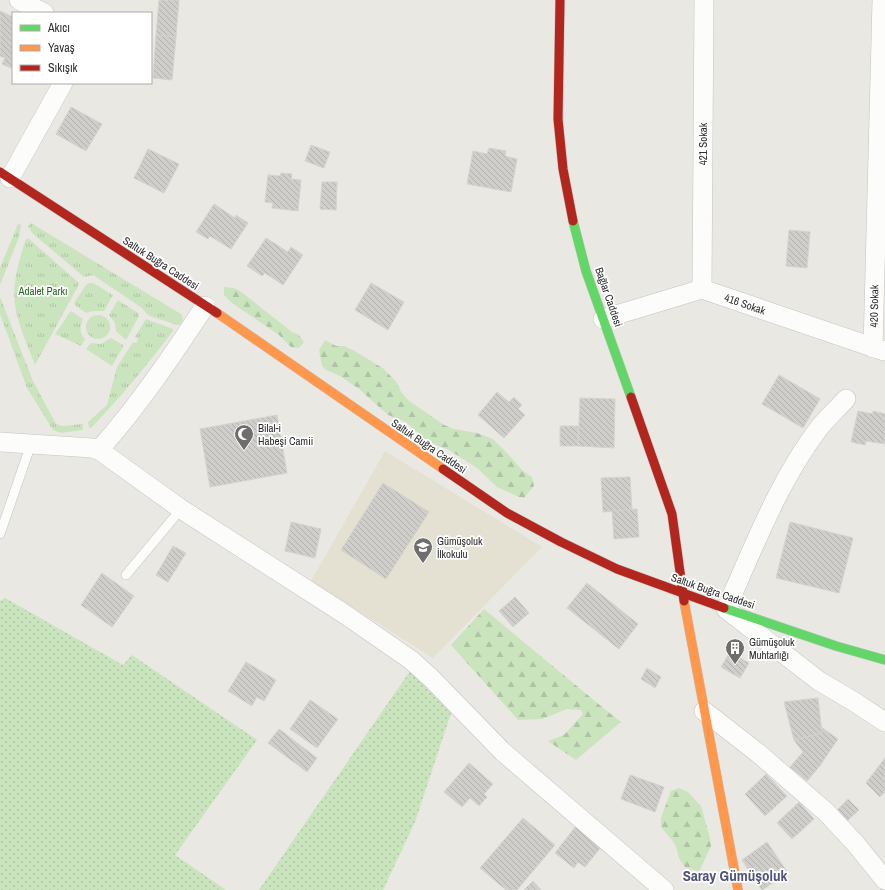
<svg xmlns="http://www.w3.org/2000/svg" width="885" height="890" viewBox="0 0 885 890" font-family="'Archivo Narrow',sans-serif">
<defs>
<pattern id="grass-dots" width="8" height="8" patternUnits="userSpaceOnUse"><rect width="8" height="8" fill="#cae4be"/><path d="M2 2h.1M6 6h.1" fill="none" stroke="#aec4a4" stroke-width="1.8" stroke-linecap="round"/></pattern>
<pattern id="forest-firs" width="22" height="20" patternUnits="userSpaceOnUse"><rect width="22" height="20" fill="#cae4be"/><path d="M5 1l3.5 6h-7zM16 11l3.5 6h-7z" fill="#aec4a4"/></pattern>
<pattern id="park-tufts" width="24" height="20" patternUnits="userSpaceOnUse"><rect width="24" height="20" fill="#cae4be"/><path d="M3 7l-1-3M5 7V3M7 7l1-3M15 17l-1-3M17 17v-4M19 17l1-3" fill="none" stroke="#aec4a4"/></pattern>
<pattern id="building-back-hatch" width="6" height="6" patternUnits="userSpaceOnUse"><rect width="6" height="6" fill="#cfceca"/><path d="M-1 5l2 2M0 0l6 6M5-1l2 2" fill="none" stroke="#b2b1ae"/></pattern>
</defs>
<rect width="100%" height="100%" fill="#eae8e3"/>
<path fill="#e4e0d2" d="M385 451 542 547 433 658 311 581Z"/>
<g fill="url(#grass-dots)">
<path d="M5 598 123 665 132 655 257 740 175 855 226 890H0V601Z"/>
<path d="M410 671 451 713 415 822 383 890H259Z"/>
</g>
<g fill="url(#forest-firs)">
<path d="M224 287 234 288 240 291 292 332 299 335 304 342 299 348 291 347 279 335 232 303 224 295Z"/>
<path d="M325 340 336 346H344L353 350 384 369 397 383 401 392 409 401 421 409 444 425 454 429 477 433 493 439 506 452 523 471 532 477 534 486 524 498 519 497 497 487 477 468 449 450 427 441 406 422 388 415 359 389 340 376 326 370 322 366 319 350Z"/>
<path d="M484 609 607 711 621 722 576 760 548 741 564 735 583 714 581 710 567 709 542 719 518 720 451 645Z"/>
<path d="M679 788 688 792 701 806 710 838 711 846 699 872 685 867 680 860 676 847 672 840 661 827V818L671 791Z"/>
</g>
<g fill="url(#park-tufts)">
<path d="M31 223 181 314 183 319 180 325H177L150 316 146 313 142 308 93 275 84 277 32 233 28 226Z"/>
<path d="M18 224 21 225 19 237 0 285V268Z"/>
<path d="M28 238 79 283 77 288 35 365C28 346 18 325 15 305 12 284 19 261 25 241Z"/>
<path d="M89 283H93L113 295 104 311H93L86 313 75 305 74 303 86 285Z"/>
<path d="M0 297 33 381 56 424 62 426 83 424V428L82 430 61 433 53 430 27 388 0 314Z"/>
<path d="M118 300 138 313 139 316 126 340 116 331 115 323 109 315Z"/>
<path d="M71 311 83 319C80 326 79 333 85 339L81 346 55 334Z"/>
<circle cx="98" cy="327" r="12"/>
<path d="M146 319 173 329V331C147 365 121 397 91 428L89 427 88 422 107 405 117 367 133 342 136 343 138 339 135 337Z"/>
<path d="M111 338 123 345V347L112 366 86 349 91 343 101 344Z"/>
</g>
<g fill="url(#building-back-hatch)" stroke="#d5d3cf">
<path d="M159 0H179L176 37 156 35Z"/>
<path d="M0 11 13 17V69L2 64 5 58 0 56Z"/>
<path d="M156 35 176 37 172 80 153 78Z"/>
<path d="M71 107 102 124 86 151 56 134Z"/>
<path d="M311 145 330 152 324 168 305 161Z"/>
<path d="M489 148 506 151 505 156 517 159 511 192 467 184 473 151 487 154Z"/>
<path d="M148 149 179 164 164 193 134 178Z"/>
<path d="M281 173 292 174 291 179 301 180 298 211 272 208 273 203 265 202 268 175 280 176Z"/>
<path d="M322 182H337L336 210 320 209Z"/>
<path d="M214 204 235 218 236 215 248 223 231 249 210 236 208 239 196 232Z"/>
<path d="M789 230 810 232 807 268 786 266Z"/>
<path d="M266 238 288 252 291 247 303 255 283 285 265 273 262 276 247 266Z"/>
<path d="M371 283 404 302 388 330 355 310Z"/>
<path d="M779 375 820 399 803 428 762 404Z"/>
<path d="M497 392 509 402 514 397 522 405 518 409 525 415 504 438 478 415Z"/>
<path d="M580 398 615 399 614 448 578 446Z"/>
<path d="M858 411 873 414V411L885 414V444L866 441 865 445 851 442Z"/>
<path d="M277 415 287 473 210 487 200 429Z"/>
<rect x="560" y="426" width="18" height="20"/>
<path d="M630 477 632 510 603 512 601 478Z"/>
<path d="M383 483 429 512 386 579 341 550Z"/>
<path d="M637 509 639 537 614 539 612 511Z"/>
<path d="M291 522 321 529 315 558 285 551Z"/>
<path d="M790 522 853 538 839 593 776 578Z"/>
<path d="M173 546 186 553 168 582 156 575Z"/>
<path d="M102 573 134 596 112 627 81 605Z"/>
<path d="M587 583 638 624 619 649 567 608Z"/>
<path d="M515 597 529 613 513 627 499 611Z"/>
<path d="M730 652 749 663 740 678 721 667Z"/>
<path d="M246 662 276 680 264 701 257 697 252 706 228 691Z"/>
<path d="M647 668 661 677 655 688 641 679Z"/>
<path d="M818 698 822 733 794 740 784 702Z"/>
<path d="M310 700 338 719 317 748 290 729Z"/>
<path d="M821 727 838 739 819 767 803 752 794 740 822 733Z"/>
<path d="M279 729 317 758 307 772 268 743Z"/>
<path d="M803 752 819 767 807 781 790 767Z"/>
<path d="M885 758V792L880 797 866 783Z"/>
<path d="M469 763 493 784 484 794 487 797 479 806 470 798 462 807 444 792Z"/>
<path d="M766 774 787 796 765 816 745 794Z"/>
<path d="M630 775 664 787 655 812 621 799Z"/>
<path d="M848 799 859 810 847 821 837 810Z"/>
<path d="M799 802 814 819 792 839 777 823Z"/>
<path d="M523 818 555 845 517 890H506L480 868Z"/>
<path d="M576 826 601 847 585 867 578 862 574 868 555 853Z"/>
<path d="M767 842 788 873 762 890 742 860Z"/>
<path d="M533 881 541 890H524Z"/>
</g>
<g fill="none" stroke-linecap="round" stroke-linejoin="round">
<g stroke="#c4c3c3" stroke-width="10">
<g id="lane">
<path d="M0 534 31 444"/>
<path d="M126 575 181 509"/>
</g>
</g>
<g stroke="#c4c3c3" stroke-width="20">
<g id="street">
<path d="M19 0 44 13"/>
<path d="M10 178 63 83"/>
<path d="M702 289 704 0"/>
<path d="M603 319 702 289 884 351"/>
<path d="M873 348 882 0"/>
<path d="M846 399C837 409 827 418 819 428 778 482 754 547 726 609L819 681 853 701 885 722"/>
<path d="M0 442 92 448 99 450 181 509 343 613 411 660 431 678 503 752 664 890"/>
<path d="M99 450C139 405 172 356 205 306"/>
<path d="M704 711 758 753 826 812 855 843 885 880"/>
</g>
</g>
<g stroke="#c4c3c3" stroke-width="10">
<g id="fast">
<path d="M573 221 586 271 631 397"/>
<path d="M724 608 836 646 885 660"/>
</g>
</g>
<g stroke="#c4c3c3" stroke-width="10">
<g id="slow">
<path d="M217 313 443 469"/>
<path d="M684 601 738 890"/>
</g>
</g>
<g stroke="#c4c3c3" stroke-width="10">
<g id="jam">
<path d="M560 0 558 119 563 169 573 221"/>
<path d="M0 172 217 313"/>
<path d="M631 397 672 514 684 601"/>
<path d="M443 469 507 513 561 542 617 569 724 608"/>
</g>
</g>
<use href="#lane" stroke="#fcfcfb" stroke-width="9"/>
<use href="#street" stroke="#fcfcfb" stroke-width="19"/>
<use href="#fast" stroke="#63d668" stroke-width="9"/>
<use href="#slow" stroke="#ff974d" stroke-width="9"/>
<use href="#jam" stroke="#b3261e" stroke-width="9"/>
</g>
<defs>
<g id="mosque-pin" transform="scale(1)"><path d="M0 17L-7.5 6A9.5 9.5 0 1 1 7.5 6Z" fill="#6f6e6d" stroke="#fff"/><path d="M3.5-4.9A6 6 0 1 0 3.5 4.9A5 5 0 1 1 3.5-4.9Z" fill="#fff"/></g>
<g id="school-pin" transform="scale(1)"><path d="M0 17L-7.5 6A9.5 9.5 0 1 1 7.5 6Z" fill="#6f6e6d" stroke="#fff"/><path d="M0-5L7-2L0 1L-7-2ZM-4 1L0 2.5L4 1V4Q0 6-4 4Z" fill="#fff"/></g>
<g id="building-pin" transform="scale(1)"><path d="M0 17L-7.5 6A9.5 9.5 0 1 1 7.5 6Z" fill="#6f6e6d" stroke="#fff"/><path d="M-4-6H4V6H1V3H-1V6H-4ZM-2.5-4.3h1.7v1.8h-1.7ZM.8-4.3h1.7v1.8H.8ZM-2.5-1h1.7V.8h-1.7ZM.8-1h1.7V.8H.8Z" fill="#fff"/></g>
</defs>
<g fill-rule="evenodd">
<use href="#mosque-pin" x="244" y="434"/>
<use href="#school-pin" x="423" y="547"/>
<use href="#building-pin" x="735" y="648"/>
</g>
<g text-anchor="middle" stroke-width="3.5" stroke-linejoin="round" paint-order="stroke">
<g font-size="11" fill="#2d2d2d" stroke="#fff">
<text transform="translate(703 144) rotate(-90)" y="4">421 Sokak</text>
<text transform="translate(161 263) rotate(33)" y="4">Saltuk Buğra Caddesi</text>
<text transform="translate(609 297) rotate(71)" y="4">Bağlar Caddesi</text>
<text transform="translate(745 304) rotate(19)" y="4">416 Sokak</text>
<text transform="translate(874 306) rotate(-89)" y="4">420 Sokak</text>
<text transform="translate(429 446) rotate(34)" y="4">Saltuk Buğra Caddesi</text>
<text transform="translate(713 591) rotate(19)" y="4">Saltuk Buğra Caddesi</text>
</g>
<g font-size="11" fill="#26671f" stroke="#fff">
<text x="43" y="295">Adalet Parkı</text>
</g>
<g font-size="11" fill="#2d2d2d" stroke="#fff" text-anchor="start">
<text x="258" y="432">Bilal-i<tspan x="258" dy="13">Habeşi Camii</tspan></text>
<text x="437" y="545">Gümüşoluk<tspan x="437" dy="13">İlkokulu</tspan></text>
<text x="749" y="646">Gümüşoluk<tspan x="749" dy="13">Muhtarlığı</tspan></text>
</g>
<g font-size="15" font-weight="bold" fill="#4f527b" stroke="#fff">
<text x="735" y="881">Saray Gümüşoluk</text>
</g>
</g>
<rect x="12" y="12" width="140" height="72" fill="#ffffff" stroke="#ababab"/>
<rect x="20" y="25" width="20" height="6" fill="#63d668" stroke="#ababab"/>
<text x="48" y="32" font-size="12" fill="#2d2d2d">Akıcı</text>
<rect x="20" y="45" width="20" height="6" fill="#ff974d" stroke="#ababab"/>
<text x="48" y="52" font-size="12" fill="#2d2d2d">Yavaş</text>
<rect x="20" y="65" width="20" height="6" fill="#b3261e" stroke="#ababab"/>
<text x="48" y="72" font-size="12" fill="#2d2d2d">Sıkışık</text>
</svg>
